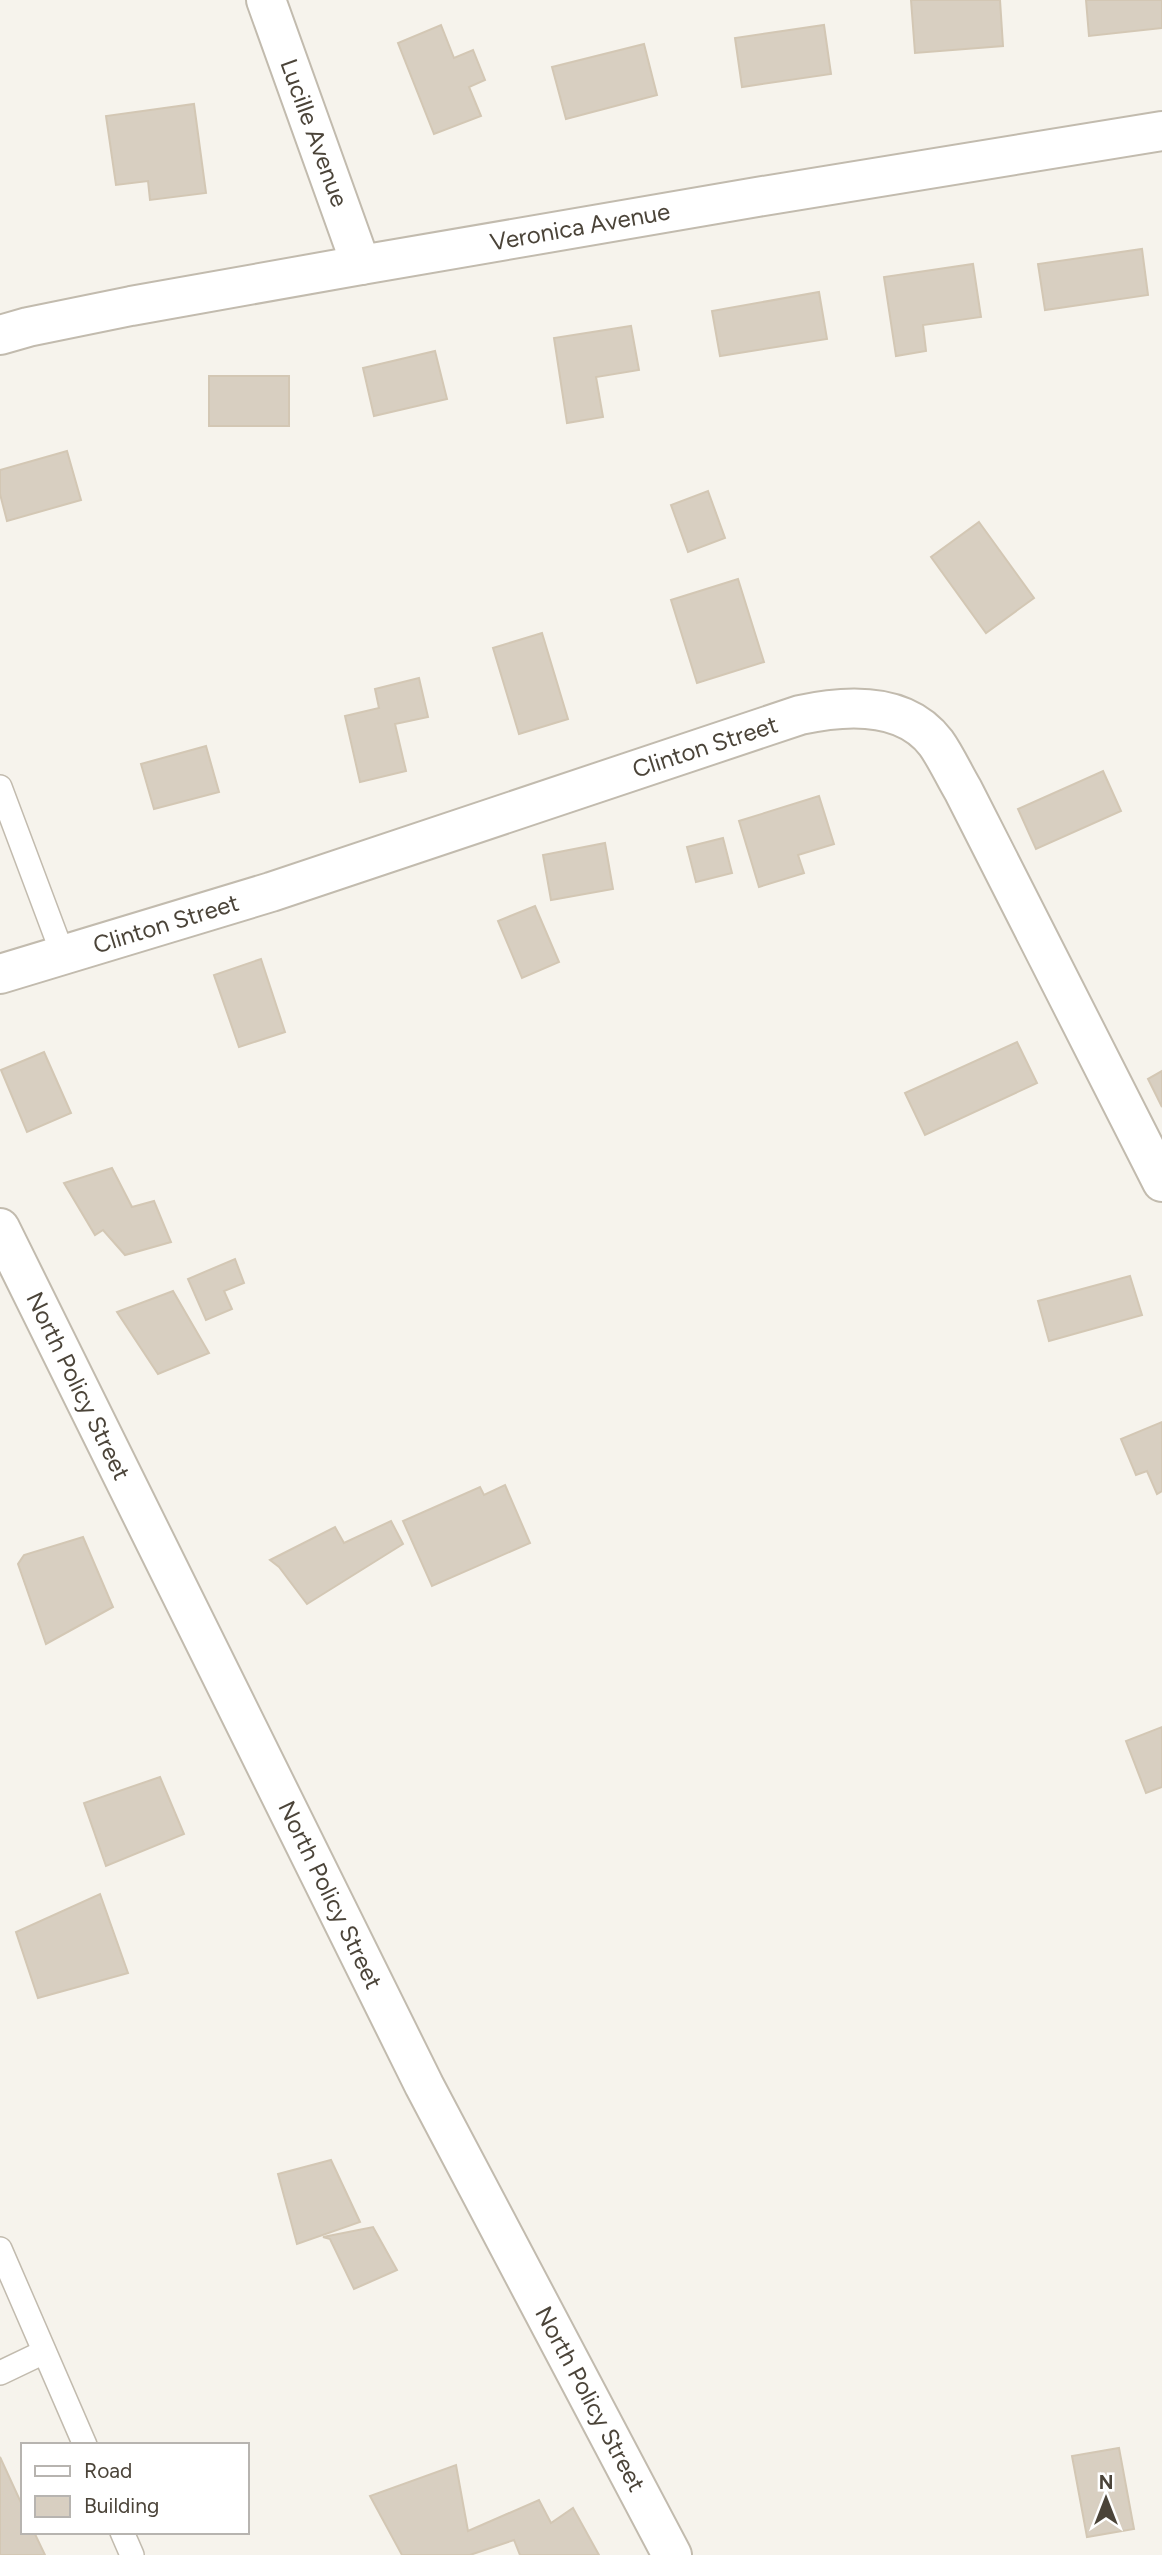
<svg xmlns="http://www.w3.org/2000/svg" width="1162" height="2555" viewBox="0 0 1162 2555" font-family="Figtree,sans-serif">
<rect width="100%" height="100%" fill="#f6f3ec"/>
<g fill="#d8cfc1" stroke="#d3c7b4" stroke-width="2">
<path d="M911 0H1000L1003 46 915 53Z"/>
<path d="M1086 0H1162V28L1089 36Z"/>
<path d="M441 25 454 58 473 50 485 80 469 87 481 116 434 134 398 43Z"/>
<path d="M824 25 831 74 742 87 735 38Z"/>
<path d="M644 44 657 95 566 119 552 67Z"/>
<path d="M194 104 206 193 150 200 148 181 116 185 106 116Z"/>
<path d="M1142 249 1148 295 1045 310 1038 264Z"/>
<path d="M973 264 981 317 923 325 926 351 896 356 884 277Z"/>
<path d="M819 292 827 339 720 356 712 311Z"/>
<path d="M631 326 639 370 596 377 603 417 567 423 554 338Z"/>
<path d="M435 351 447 399 374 416 363 368Z"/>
<rect x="209" y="376" width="80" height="50"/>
<path d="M67 451 81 500 7 521 0 494V470Z"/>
<path d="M708 491 725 538 688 552 671 505Z"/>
<path d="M979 522 1034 598 986 633 931 557Z"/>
<path d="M738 579 764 662 697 683 671 600Z"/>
<path d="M542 633 568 719 519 734 493 648Z"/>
<path d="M419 678 428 717 395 724 406 771 360 782 345 716 379 708 375 689Z"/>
<path d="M206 746 219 792 154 809 141 764Z"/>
<path d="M1103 771 1121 811 1036 849 1018 809Z"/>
<path d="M819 796 834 844 798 855 804 873 759 887 739 821Z"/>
<path d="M723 838 732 873 696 882 687 847Z"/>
<path d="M605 843 613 889 551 900 543 855Z"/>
<path d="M535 906 559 962 522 978 498 921Z"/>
<path d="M261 959 285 1032 239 1047 214 975Z"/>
<path d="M1017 1042 1037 1083 925 1135 905 1093Z"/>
<path d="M44 1052 71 1113 27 1132 1 1070Z"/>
<path d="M1162 1071V1107L1148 1079Z"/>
<path d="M112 1168 132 1207 154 1201 171 1242 125 1255 103 1230 95 1235 64 1183Z"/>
<path d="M235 1259 244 1283 224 1291 232 1309 206 1320 188 1279Z"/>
<path d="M1130 1276 1142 1315 1049 1341 1038 1301Z"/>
<path d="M173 1291 209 1353 158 1374 117 1312Z"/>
<path d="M1162 1422V1491L1157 1494 1147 1471 1136 1475 1121 1439Z"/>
<path d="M505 1485 530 1543 432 1586 403 1521 480 1487 484 1495Z"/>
<path d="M391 1521 403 1544 307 1604 279 1567 270 1560 335 1527 344 1543Z"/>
<path d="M83 1537 113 1607 46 1644 18 1564 24 1555Z"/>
<path d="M1162 1727V1787L1146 1793 1126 1741Z"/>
<path d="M160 1777 184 1834 106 1866 84 1803Z"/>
<path d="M100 1894 128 1973 38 1998 16 1932Z"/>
<path d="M331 2160 360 2222 297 2244 278 2174Z"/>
<path d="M373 2227 397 2270 354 2289 330 2239 323 2237Z"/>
<path d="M1119 2448 1134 2529 1087 2537 1072 2456Z"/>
<path d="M0 2457 23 2507V2532H34L45 2555H0Z"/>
<path d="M456 2465 468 2531 539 2500 551 2523 573 2508 599 2555H520L514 2540 470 2555H402L370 2496Z"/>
</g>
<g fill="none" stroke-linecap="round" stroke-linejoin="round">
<g stroke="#c2bbae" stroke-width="26">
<g id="service">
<path d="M0 787 63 955"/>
<path d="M0 2249 85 2445"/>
<path d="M0 2373 44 2352"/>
<path d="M122 2532 132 2555"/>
</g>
</g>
<g stroke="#c2bbae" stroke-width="42">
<g id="minor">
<path d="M266 0 361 265"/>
<path d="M0 335 28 327 131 306 361 265 757 197 1162 131"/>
<path d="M0 974 271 892 800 715C846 705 904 701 936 743 946 757 954 775 963 790L1162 1182"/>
</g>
</g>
<g stroke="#c2bbae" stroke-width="42">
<path id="tertiary" d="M0 1228 424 2085 672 2555"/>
</g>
<use href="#service" stroke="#fff" stroke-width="23"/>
<use href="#minor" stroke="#fff" stroke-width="38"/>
<use href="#tertiary" stroke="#fff" stroke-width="38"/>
</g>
<g text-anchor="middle" stroke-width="7" stroke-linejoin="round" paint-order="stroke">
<g font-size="24" fill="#4b4439" stroke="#fff">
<text transform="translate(314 133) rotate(70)" y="8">Lucille Avenue</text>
<text transform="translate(580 227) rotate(-10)" y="8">Veronica Avenue</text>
<text transform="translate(705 747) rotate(-18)" y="8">Clinton Street</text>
<text transform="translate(166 924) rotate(-17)" y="8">Clinton Street</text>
<text transform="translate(78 1386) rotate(64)" y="8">North Policy Street</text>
<text transform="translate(330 1895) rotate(64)" y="8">North Policy Street</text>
<text transform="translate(590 2399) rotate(62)" y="8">North Policy Street</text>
</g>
</g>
<rect x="21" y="2443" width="228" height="91" fill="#ffffff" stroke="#b7b4b0" stroke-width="2"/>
<rect x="35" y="2466" width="35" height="10" fill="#ffffff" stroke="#b7b4b0" stroke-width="2"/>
<text x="84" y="2478" font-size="21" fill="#4b4439">Road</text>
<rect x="35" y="2496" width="35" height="21" fill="#d8cfc1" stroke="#b7b4b0" stroke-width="2"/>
<text x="84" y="2513" font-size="21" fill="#4b4439">Building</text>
<g transform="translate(1106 2499)" stroke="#ffffff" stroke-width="5" paint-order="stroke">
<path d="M0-5L12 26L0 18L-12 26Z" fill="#4b4439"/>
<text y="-10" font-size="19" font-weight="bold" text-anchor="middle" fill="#4b4439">N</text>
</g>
</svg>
